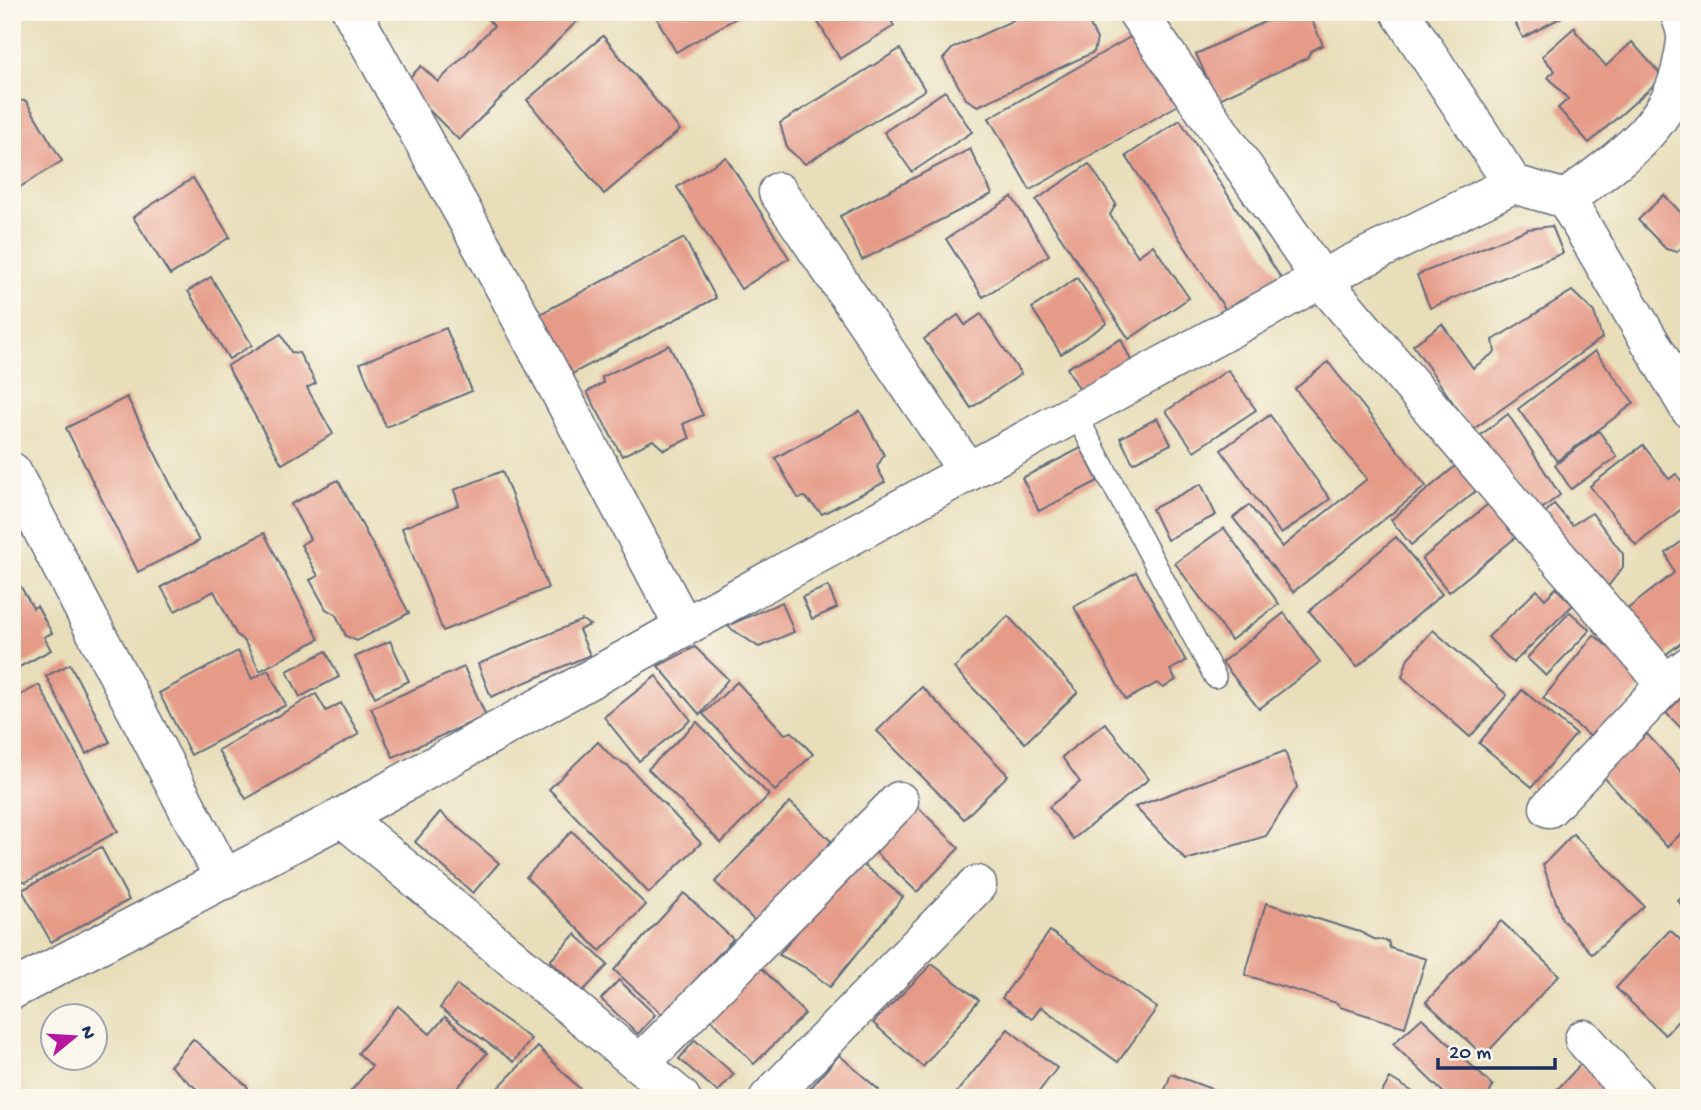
<svg xmlns="http://www.w3.org/2000/svg" width="1701" height="1110" viewBox="0 0 1701 1110" font-family="'Gochi Hand',sans-serif">
<rect width="100%" height="100%" fill="#fbf7ec"/>
<filter id="ink" filterUnits="userSpaceOnUse"><feTurbulence type="fractalNoise" baseFrequency=".0143" numOctaves="2"/><feDisplacementMap in="SourceGraphic" scale="14" xChannelSelector="R" yChannelSelector="G"/><feConvolveMatrix kernelMatrix="1 2 1 2 8 2 1 2 1" color-interpolation-filters="sRGB"/></filter>
<filter id="wash" filterUnits="userSpaceOnUse"><feTurbulence type="fractalNoise" baseFrequency=".00686" numOctaves="4" result="noise"/><feDisplacementMap in="SourceGraphic" scale="28" xChannelSelector="R" yChannelSelector="G"/><feGaussianBlur stdDeviation="1.57" result="paint"/><feColorMatrix in="noise" values="0 0 0 0 0 0 0 0 0 0 0 0 0 0 0 0 0 1.4 0 .05"/><feComposite in="paint" operator="in"/></filter>
<g filter="url(#wash)">
<rect width="100%" height="100%" fill="#e8deb9"/>
<g id="blocks">
<g fill="#e69b89">
<path d="M481 12H586L459 140 403 84 421 66 438 82 494 26Z"/>
<path d="M653 12H747L676 52Z"/>
<path d="M812 12H886L894 26 840 59Z"/>
<path d="M1031 12H1083L1097 39 1094 52 978 106 966 99 943 59 953 48Z"/>
<path d="M1285 12H1308L1323 45 1311 51 1307 58 1217 100 1196 54Z"/>
<path d="M1510 12H1571L1523 38Z"/>
<path d="M1575 27 1576 32 1606 66 1632 42 1663 77 1589 143 1558 108 1568 99 1548 77 1555 71 1542 56Z"/>
<path d="M1139 32 1180 104 1030 190 989 118Z"/>
<path d="M603 36 680 130 604 194 527 100Z"/>
<path d="M900 49 925 90 805 164 787 148 780 123Z"/>
<path d="M945 91 972 132 912 172 884 132Z"/>
<path d="M12 100 26 101 62 161 12 192Z"/>
<path d="M1180 120 1286 286 1233 321 1126 156Z"/>
<path d="M970 149 992 194 862 260 840 216Z"/>
<path d="M726 157 789 258 741 289 677 187Z"/>
<path d="M1089 164 1116 204 1110 215 1138 256 1153 245 1189 298 1129 339 1036 200Z"/>
<path d="M193 178 230 237 170 275 133 217Z"/>
<path d="M1664 195 1689 221V241L1677 252 1666 249 1638 220Z"/>
<path d="M1012 197 1049 255 983 297 946 239Z"/>
<path d="M1552 226 1563 253 1430 308 1417 275 1528 229Z"/>
<path d="M684 238 716 298 572 374 540 314Z"/>
<path d="M211 277 252 345 229 359 188 291Z"/>
<path d="M1077 278 1107 323 1061 354 1032 308Z"/>
<path d="M1572 291 1594 312 1602 338 1472 430 1413 345 1442 324 1473 368 1495 352 1493 340Z"/>
<path d="M981 314 1021 374 971 408 924 339 958 315 965 325Z"/>
<path d="M446 328 472 391 386 427 360 363Z"/>
<path d="M281 334 291 352 299 353 316 383 307 388 333 434 282 464 227 366Z"/>
<path d="M1121 339 1133 365 1084 397 1067 368Z"/>
<path d="M669 345 703 415 683 424 690 438 664 450 653 440 622 456 587 392 603 383 602 377Z"/>
<path d="M1595 351 1634 403 1557 461 1518 409Z"/>
<path d="M1328 362 1426 486 1293 592 1233 518 1249 505 1282 547 1367 479 1295 389Z"/>
<path d="M1228 370 1256 410 1194 451 1166 411Z"/>
<path d="M127 397 199 541 138 572 66 428Z"/>
<path d="M860 411 884 455 877 467 885 482 822 514 805 497 798 498 775 458Z"/>
<path d="M1508 414 1560 495 1539 511 1477 438Z"/>
<path d="M1270 415 1330 499 1281 534 1221 450Z"/>
<path d="M1157 418 1171 444 1133 463 1120 438Z"/>
<path d="M1599 431 1617 457 1571 489 1555 465Z"/>
<path d="M1643 445 1669 479 1676 474 1689 491V503L1636 545 1590 486Z"/>
<path d="M1081 448 1098 481 1039 511 1022 478Z"/>
<path d="M1459 463 1479 488 1411 545 1391 520Z"/>
<path d="M502 471 548 588 443 631 402 528 459 505 454 490Z"/>
<path d="M338 480 409 613 357 641 346 636 336 615 326 609 310 580 318 576 301 545 310 539 291 504Z"/>
<path d="M1201 484 1216 515 1167 540 1152 509Z"/>
<path d="M1493 500 1521 533 1449 592 1422 559Z"/>
<path d="M1554 504 1572 525 1592 513 1623 554V567L1606 589 1543 515Z"/>
<path d="M1224 528 1279 604 1231 640 1175 563Z"/>
<path d="M264 533 319 639 260 671 245 642 236 634 214 591 175 611 161 587Z"/>
<path d="M1689 536V637L1657 661 1621 614 1674 573 1666 553Z"/>
<path d="M1396 537 1442 594 1357 667 1309 611Z"/>
<path d="M1136 572 1186 661 1170 670 1176 680 1163 688 1157 683 1126 700 1074 607Z"/>
<path d="M828 586 837 608 812 619 802 597Z"/>
<path d="M21 587 33 608 37 606 52 633 44 637 51 650 12 671V592Z"/>
<path d="M1556 588 1573 605 1513 663 1488 637 1537 590 1545 599Z"/>
<path d="M782 602 794 632 759 647 727 626Z"/>
<path d="M1570 612 1590 630 1546 676 1527 658Z"/>
<path d="M1284 613 1320 662 1259 709 1222 662Z"/>
<path d="M1008 616 1078 692 1025 743 954 668Z"/>
<path d="M582 620 590 625 579 630 590 655 491 697 478 664Z"/>
<path d="M1433 630 1507 695 1470 737 1402 677 1408 658Z"/>
<path d="M1594 635 1646 679 1596 741 1543 698Z"/>
<path d="M390 641 409 681 375 697 355 657Z"/>
<path d="M695 647 728 679 700 715 658 666Z"/>
<path d="M238 651 252 679 268 670 286 705 191 755 159 693Z"/>
<path d="M326 651 339 677 300 697 287 671Z"/>
<path d="M70 664 110 742 86 754 46 676Z"/>
<path d="M464 667 486 716 393 757 371 708Z"/>
<path d="M656 676 691 720 639 761 604 717Z"/>
<path d="M737 682 785 734 792 732 813 754 775 791 703 714Z"/>
<path d="M39 685 118 831 26 882 12 877V700Z"/>
<path d="M922 687 1008 775 964 819 877 731Z"/>
<path d="M1522 690 1576 734 1532 787 1479 743Z"/>
<path d="M1689 690V736L1666 713Z"/>
<path d="M316 694 326 711 341 703 359 734 246 799 218 750Z"/>
<path d="M697 722 769 795 721 843 648 769Z"/>
<path d="M1105 723 1149 779 1073 839 1049 807 1080 782 1062 757Z"/>
<path d="M1647 734 1689 780V826L1667 847 1602 775Z"/>
<path d="M598 742 612 757 627 765 701 843 649 893 549 789Z"/>
<path d="M1285 751 1297 787 1266 836 1186 860 1135 807Z"/>
<path d="M790 802 833 843 757 923 715 882Z"/>
<path d="M917 806 959 848 917 892 874 851Z"/>
<path d="M440 812 499 863 473 893 415 842Z"/>
<path d="M572 831 646 905 600 951 526 877Z"/>
<path d="M1573 834 1644 906 1592 954 1562 919 1543 865Z"/>
<path d="M101 847 129 900 51 942 22 890Z"/>
<path d="M856 859 903 897 830 987 806 968 779 955Z"/>
<path d="M1689 890V912L1678 901Z"/>
<path d="M684 893 733 939 663 1015 614 970Z"/>
<path d="M1266 903 1360 932 1374 939 1388 941 1390 948 1426 959 1405 1027 1340 1007 1337 1003 1245 975Z"/>
<path d="M1501 921 1559 975 1484 1056 1426 1002Z"/>
<path d="M1670 930 1689 948V1009L1665 1035 1616 988Z"/>
<path d="M1050 931 1157 1008 1118 1062 1041 1007 1032 1019 1002 998Z"/>
<path d="M575 934 608 965 583 991 550 961Z"/>
<path d="M757 963 805 1014 754 1064 705 1013Z"/>
<path d="M932 964 979 1000 923 1067 873 1023Z"/>
<path d="M619 980 655 1015 638 1034 601 999Z"/>
<path d="M457 985 531 1039 514 1062 440 1008Z"/>
<path d="M398 1006 430 1034 445 1017 487 1053 449 1098H345L372 1066 358 1053Z"/>
<path d="M1422 1018 1493 1086 1487 1098H1449L1393 1044Z"/>
<path d="M1008 1029 1057 1068 1034 1098H952Z"/>
<path d="M193 1039 248 1087 239 1098H207L170 1066Z"/>
<path d="M695 1040 734 1074 718 1092 679 1059Z"/>
<path d="M538 1047 589 1098H488Z"/>
<path d="M839 1055 879 1090 873 1098H802Z"/>
<path d="M1581 1064 1616 1098H1549Z"/>
<path d="M1171 1074 1233 1097V1098H1162Z"/>
<path d="M1390 1078 1423 1098H1379Z"/>
</g>
</g>
</g>
<g filter="url(#ink)">
<use href="#blocks" fill-opacity="0" stroke="#636c7e" stroke-width="2"/>
<g fill="none" stroke-linecap="round" stroke-linejoin="round">
<g stroke="#636c7e" stroke-width="24">
<path id="service" d="M1075 413 1215 677"/>
</g>
<g stroke="#636c7e" stroke-width="41">
<g id="minor">
<path d="M352 12 506 290 684 627"/>
<path d="M1137 12 1321 279 1666 684"/>
<path d="M1400 12 1513 184 1566 199 1689 408"/>
<path d="M778 192 968 472"/>
<path d="M1566 199C1614 162 1670 128 1682 64 1687 38 1689 37 1679 12"/>
<path d="M12 472 225 880"/>
<path d="M1549 808 1666 684 1689 666"/>
<path d="M342 817 681 1098"/>
<path d="M12 990 342 817 684 627 1321 279 1513 184"/>
<path d="M1584 1039 1636 1098"/>
<path d="M640 1064 899 801"/>
<path d="M769 1098 977 885"/>
</g>
</g>
<use href="#service" stroke="#fff" stroke-width="21"/>
<use href="#minor" stroke="#fff" stroke-width="38"/>
</g>
</g>
<rect width="1701" height="1110" fill="none" stroke="#fbf7ec" stroke-width="42"/>
<g transform="translate(74 1037) rotate(72)"><circle r="33" fill="#fbf7ec" stroke="#a1a7b3" stroke-width="2"/>
<path d="M0-5L12 26L0 18L-12 26Z" fill="#b5179e"/>
<text y="-10" font-size="19" font-weight="bold" text-anchor="middle" fill="#1b2f5e">N</text>
</g>
<path d="M1438 1058v10h117v-10" fill="none" stroke="#1b2f5e" stroke-width="3.5"/>
<text x="1449" y="1058" font-size="21" fill="#1b2f5e" stroke="#fbf7ec" stroke-width="5" paint-order="stroke">20 m</text>
</svg>
